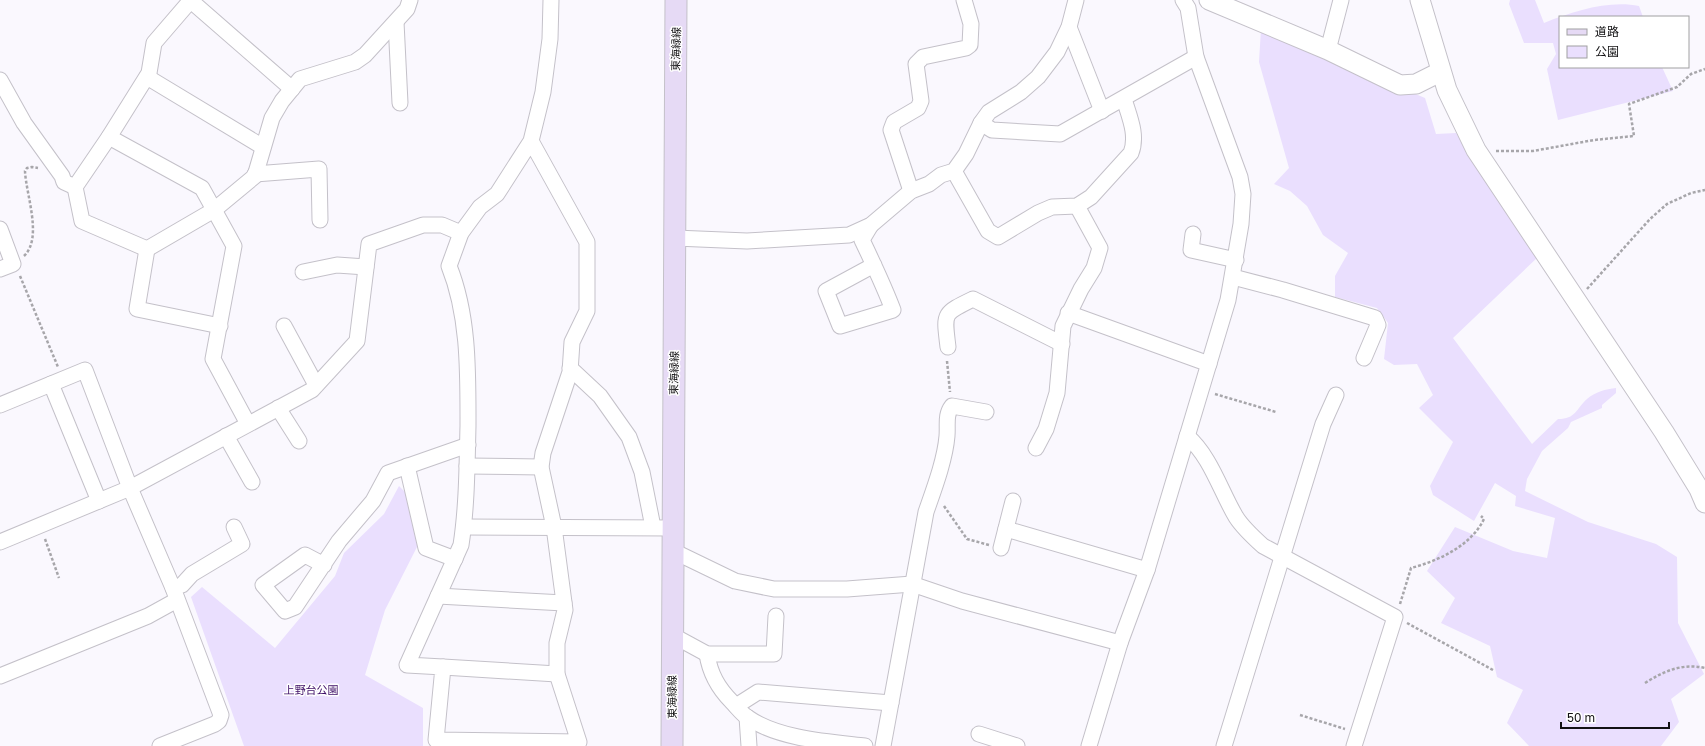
<svg xmlns="http://www.w3.org/2000/svg" width="1705" height="746" viewBox="0 0 1705 746" font-family="'Golos Text','Noto Sans JP',sans-serif">
<rect width="100%" height="100%" fill="#faf8fe"/>
<g fill="#eadffe">
<path d="M1510 0H1535L1544 23C1574 11 1609 0 1639 6L1643 17H1560V67H1662L1673 91 1558 120 1547 69 1556 54 1553 43H1524L1509 4Z"/>
<path d="M1261 29 1425 98 1436 134 1456 133 1538 257 1453 338 1532 444 1558 419C1576 419 1576 409 1587 399 1595 392 1606 389 1616 388V393L1602 405V408L1571 422 1568 428 1542 451 1527 479 1525 491 1588 522 1656 544 1677 557 1678 623 1704 674 1671 699 1679 722 1661 746H1529L1507 723 1523 690 1497 677 1490 646 1441 623 1455 598 1427 571 1455 527 1513 551 1547 558 1555 518 1515 506 1516 496 1495 483 1474 521 1433 495 1430 486 1453 442 1419 408 1433 395 1417 364 1394 365 1384 359 1388 323 1377 308 1335 297V276L1348 253 1323 235 1307 206 1290 191 1274 184 1289 168 1259 62Z"/>
<path d="M399 486 405 492 418 545 385 610 365 675 423 708V746H244L191 597 202 587 275 648 335 576 344 553 384 514Z"/>
</g>
<g fill="none" stroke-linecap="round" stroke-linejoin="round">
<g stroke="#c4c1c9" stroke-width="17">
<g id="minor">
<path d="M190 0 292 89"/>
<path d="M191 0 154 43 149 73 109 137 75 187 82 221 147 249 214 210 255 176 272 118 282 101 300 79 355 62 365 55 407 9 410 0"/>
<path d="M396 22 400 103"/>
<path d="M1069 27 1102 111"/>
<path d="M1328 50 1341 0"/>
<path d="M147 77 263 147"/>
<path d="M0 80 24 123 62 176 64 182 75 187"/>
<path d="M981 123 992 130 1060 134 1196 57"/>
<path d="M109 137 202 188 234 246 213 359 248 424"/>
<path d="M531 141 587 242V311L572 342 570 372 543 453 541 467 554 527 565 610 557 643V674L579 742 436 740 443 667 407 665 461 545C467 506 467 465 468 426 468 372 469 316 449 266L461 233 480 207 497 194 531 141 543 92 550 39 551 0"/>
<path d="M954 171 988 231 998 237 1038 213 1052 207 1077 206 1091 197 1131 153C1138 135 1129 116 1124 99"/>
<path d="M255 174 319 169 320 220"/>
<path d="M911 191 891 130 894 122 918 108 921 101 916 64 923 57 966 48 970 45 971 24 964 0"/>
<path d="M871 225 862 240C873 263 884 286 893 310L840 326 826 291 874 265"/>
<path d="M0 229 13 264 0 269"/>
<path d="M1193 234 1191 250 1236 260"/>
<path d="M675 238 747 241 849 235 871 225 911 191 929 184 941 175 954 171 966 154 981 123 989 112 1021 92 1038 77 1057 52 1069 27 1076 0"/>
<path d="M147 249 137 309 220 326"/>
<path d="M303 272 337 265 366 267"/>
<path d="M1233 277 1283 290 1375 318 1378 325 1364 358"/>
<path d="M1068 313 1209 364"/>
<path d="M284 326 316 385"/>
<path d="M948 347C944 313 942 314 973 299L1062 344"/>
<path d="M570 368 600 396 629 437 642 472 653 527"/>
<path d="M51 384 99 501"/>
<path d="M0 405 85 370 130 488 173 588 221 715 219 721 215 724 160 746"/>
<path d="M278 408 299 441"/>
<path d="M226 436 252 482"/>
<path d="M1187 436C1211 457 1220 490 1236 517 1243 528 1253 537 1263 546L1395 617 1354 746"/>
<path d="M1036 448 1046 429 1057 393 1063 326 1081 289 1094 268 1100 248 1077 206"/>
<path d="M407 466 426 548 455 559"/>
<path d="M467 466 541 467"/>
<path d="M464 527 673 528"/>
<path d="M1006 529 1147 570"/>
<path d="M0 542 130 488 312 390 357 341 369 244 423 225H442L461 233"/>
<path d="M1001 548 1013 501"/>
<path d="M673 551 735 581 774 589H847L912 584 962 601 1120 643"/>
<path d="M324 565 305 555 263 585 285 611 295 607 339 541 373 501 388 473 468 445"/>
<path d="M173 588 182 585 192 574 242 544 234 527"/>
<path d="M438 596 564 603"/>
<path d="M672 635 707 654H774L776 616"/>
<path d="M707 654C710 674 718 688 732 702 737 707 742 714 747 717 778 739 829 742 865 746"/>
<path d="M443 667 557 674"/>
<path d="M0 676 148 616 177 600"/>
<path d="M736 706 758 692 891 703"/>
<path d="M747 717 749 746"/>
<path d="M979 734 1017 746"/>
<path d="M883 746 926 512C934 489 945 460 947 436 948 425 945 415 952 406L986 412"/>
<path d="M1089 746 1120 643 1147 570 1228 300 1241 224 1243 194 1240 177 1196 57 1188 8 1183 0"/>
<path d="M1224 746 1323 424 1336 395"/>
</g>
</g>
<g stroke="#c4c1c9" stroke-width="21">
<g id="tertiary">
<path d="M1209 0 1328 50 1400 85 1416 84 1440 72"/>
<path d="M1420 0 1447 90 1476 150 1664 432 1699 489 1705 503"/>
</g>
</g>
<g stroke="#c4c1c9" stroke-width="23">
<path id="secondary" d="M672 746 676 0"/>
</g>
<g stroke="#a7a6aa" stroke-width="2.5" stroke-dasharray="3 2" stroke-linecap="butt">
<path d="M1496 151H1533L1594 140 1634 136 1629 104 1677 87 1691 74 1705 69"/>
<path d="M24 256C43 238 26 195 25 171L27 168 32 167 38 168"/>
<path d="M20 276 58 367"/>
<path d="M1587 289 1650 219 1667 204 1691 193 1705 190"/>
<path d="M947 361 950 392"/>
<path d="M1215 394 1276 412"/>
<path d="M944 506 967 539 989 545"/>
<path d="M45 539 59 578"/>
<path d="M1400 604 1411 568C1438 561 1471 546 1484 519L1481 516"/>
<path d="M1407 623 1493 670"/>
<path d="M1645 683C1664 671 1682 663 1705 668"/>
<path d="M1300 715 1345 729"/>
</g>
<use href="#minor" stroke="#fff" stroke-width="15"/>
<use href="#tertiary" stroke="#fff" stroke-width="19"/>
<use href="#secondary" stroke="#e6daf5" stroke-width="21"/>
</g>
<g text-anchor="middle" stroke-width="3" stroke-linejoin="round" paint-order="stroke">
<g font-size="11" fill="#121113" stroke="#fff">
<text transform="translate(676 49) rotate(-89)" y="4">東海緑線</text>
<text transform="translate(674 373) rotate(-89)" y="4">東海緑線</text>
<text transform="translate(672 697) rotate(-90)" y="4">東海緑線</text>
</g>
<g font-size="11" fill="#3c0c65" stroke="#fff">
<text x="311" y="694">上野台公園</text>
</g>
</g>
<rect x="1559" y="16" width="130" height="52" fill="#ffffff" stroke="#a0a0a1"/>
<rect x="1567" y="29" width="20" height="6" fill="#e6daf5" stroke="#a0a0a1"/>
<text x="1595" y="36" font-size="12" fill="#121113">道路</text>
<rect x="1567" y="46" width="20" height="12" fill="#eadffe" stroke="#a0a0a1"/>
<text x="1595" y="56" font-size="12" fill="#121113">公園</text>
<path d="M1561 722v6h108v-6" fill="none" stroke="#121113" stroke-width="2"/>
<text x="1567" y="722" font-size="12" fill="#121113" stroke="#ffffff" stroke-width="3" paint-order="stroke">50 m</text>
</svg>
